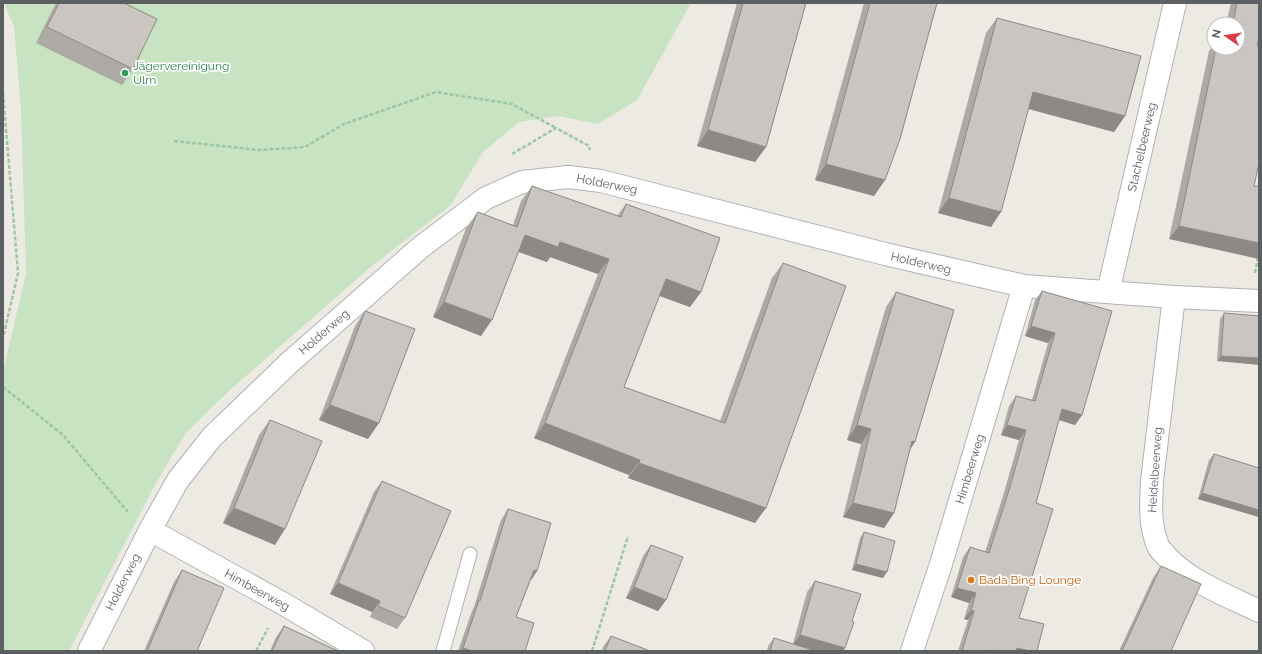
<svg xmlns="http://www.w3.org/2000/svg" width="1262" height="654" viewBox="0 0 1262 654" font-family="Raleway,sans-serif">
<rect width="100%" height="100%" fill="#edeae4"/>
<path fill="#c7e3c2" d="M4 3H691L637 100 598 124 558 116 519 122 483 152 450 206 373 265 231 389 186 433 157 481 69 651H3V372L26 274 21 109 14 27Z"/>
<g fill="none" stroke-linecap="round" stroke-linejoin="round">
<g stroke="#afb2b5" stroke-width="15">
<path id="service" d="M443 651 470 554"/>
</g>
<g stroke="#afb2b5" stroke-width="24">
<g id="minor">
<path d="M1108 292 1175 3"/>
<path d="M1174 297 1152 481C1151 504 1149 526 1159 548 1161 551 1165 554 1167 557 1192 583 1228 596 1259 611"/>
<path d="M150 530 282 603 363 651"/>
<path d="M89 651 150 530 178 480 212 437 289 363 421 247 486 198 522 182 568 177 601 181 885 254 1024 286 1174 297 1259 301"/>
<path d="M912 651 941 564 1024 286"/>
</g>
</g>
<g stroke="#9dc6a2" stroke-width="2.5" stroke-dasharray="4 2" stroke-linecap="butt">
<path d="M3 93 18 273 3 338"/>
<path d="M174 141 259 150 305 147 344 124 436 92 512 104 556 128"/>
<path d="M512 154 556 128 589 146 590 150"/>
<path d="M1255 273 1259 252"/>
<path d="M3 387 63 435 128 512"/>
<path d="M256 651 268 628"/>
<path d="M592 651 628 536"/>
</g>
<use href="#service" stroke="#fff" stroke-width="13"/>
<use href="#minor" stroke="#fff" stroke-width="22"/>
</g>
<g fill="#ada9a5">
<path d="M56 3H124L133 69 122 85 36 43Z"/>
<path d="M737 3H806L766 147 755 162 697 146Z"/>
<path d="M864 3H937L885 180 874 196 815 180Z"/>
<path d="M1231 3H1259L1257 46 1259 163 1169 239 1209 51 1214 44V48H1238V24H1226Z"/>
<path d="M997 18 1125 116 1114 132 1028 109 991 227 938 213 986 33Z"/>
<path d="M532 186 617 216 626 204 701 292 690 307 659 296 624 387 720 421 772 278 783 263 755 523 628 478 629 475 534 438 598 274 550 257 547 262 518 252 481 336 433 317 466 228 477 213 513 225 521 201Z"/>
<path d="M1042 291 1082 415 1075 425 1059 420 1036 503 1019 618 1037 651H958L968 620 964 619 969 603 951 597 963 557 970 547 985 552 1003 496 1019 440 1001 435 1009 406 1016 396 1032 400 1048 343 1025 336 1035 300Z"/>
<path d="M896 292 915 442 910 449 894 513 884 528 843 517 861 444 847 440 886 307Z"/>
<path d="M365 311 368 439 319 420 355 326Z"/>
<path d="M1224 313 1259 316 1217 361 1220 319Z"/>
<path d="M270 420 275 545 223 523 259 435Z"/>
<path d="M1214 454 1259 468V517L1198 499 1209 460Z"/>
<path d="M382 481 405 618 397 629 370 617 372 612 330 594 374 492Z"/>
<path d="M508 509 530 582 516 617 525 651H458L472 611 474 607 501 520Z"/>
<path d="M864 532 883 578 852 570 860 538Z"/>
<path d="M651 545 666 600 658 611 626 598 643 556Z"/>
<path d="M1161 566 1171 651H1119L1153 578Z"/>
<path d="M182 570 197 651H144L174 582Z"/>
<path d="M815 581 852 621 845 648 843 651H767L768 646 774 638 793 644 807 592Z"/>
<path d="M284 626 338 651H270L276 637Z"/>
<path d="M611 636 650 651H602L603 647Z"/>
</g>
<g fill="#8d8a86">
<path d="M1033 92 1125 116 1114 132 1022 107Z"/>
<path d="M708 130 766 147 755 162 697 146Z"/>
<path d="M826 164 885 180 874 196 815 180Z"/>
<path d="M949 198 1001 212 991 227 938 213Z"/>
<path d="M1179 226 1259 243V259L1169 239Z"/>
<path d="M525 235 560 242 609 259 598 274 550 257 547 262 514 250Z"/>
<path d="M666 279 701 292 690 307 655 294Z"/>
<path d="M444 302 492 320 481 336 433 317Z"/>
<path d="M1031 326 1055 333 1048 343 1025 336Z"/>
<path d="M1221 356 1259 358V365L1217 361Z"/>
<path d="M330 405 379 423 368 439 319 420Z"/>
<path d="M1062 409 1082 415 1075 425 1056 419Z"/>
<path d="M545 423 640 460 629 475 534 438Z"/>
<path d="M857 425 871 429 861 444 847 440Z"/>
<path d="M1007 425 1026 430 1019 440 1001 435Z"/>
<path d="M912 441 915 442 905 457Z"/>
<path d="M639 463 766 508 755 523 628 478Z"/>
<path d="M1202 493 1259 510V517L1198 499Z"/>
<path d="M853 503 894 513 884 528 843 517Z"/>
<path d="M234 508 285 529 275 545 223 523Z"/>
<path d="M856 564 887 572 883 578 852 570Z"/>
<path d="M534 570 537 571 530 582Z"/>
<path d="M338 583 380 601 372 612 330 594Z"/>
<path d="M634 587 666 600 658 611 626 598Z"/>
<path d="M957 588 976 593 969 603 951 597Z"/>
<path d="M971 610 974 611 968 620 964 619Z"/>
<path d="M800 635 845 648 843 651H810L792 646Z"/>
<path d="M463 648 472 651H461Z"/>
<path d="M1017 648 1030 651H1015Z"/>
</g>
<g fill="#c9c5c0" stroke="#8d8a86">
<path d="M59 3H124L157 19 133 69 47 27Z"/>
<path d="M743 3H806L766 147 708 130Z"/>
<path d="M870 3H937L900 139 885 180 826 164Z"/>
<path d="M1237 3H1259V36L1257 46H1259V163L1254 186H1259V243L1179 226 1216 48H1238V24H1233Z"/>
<path d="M997 18 1141 56 1125 116 1033 92 1001 212 949 198Z"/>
<path d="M532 186 621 217 626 204 720 238 701 292 666 279 624 387 725 423 783 263 846 286 766 508 639 463 640 460 545 423 609 259 560 242 558 247 525 235 492 320 444 302 477 213 478 212 517 227Z"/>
<path d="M1042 291 1112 311 1082 415 1062 409 1036 503 1053 509 1019 618 1044 624 1037 651H1030L1017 648 1016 651H996L991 650V651H962L974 611 971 610 976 593 957 588 970 547 989 553 1010 487 1026 430 1007 425 1016 396 1035 401 1055 333 1031 326Z"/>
<path d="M896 292 954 310 915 442 912 441 894 513 853 503 871 429 857 425Z"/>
<path d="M365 311 415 329 379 423 330 405Z"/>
<path d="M1224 313 1259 316V358L1221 356Z"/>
<path d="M270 420 322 441 285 529 234 508Z"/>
<path d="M1214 454 1259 468V510L1202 493Z"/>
<path d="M382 481 451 511 405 618 378 606 380 601 338 583Z"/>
<path d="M508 509 551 523 537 571 534 570 516 617 534 623 525 651H472L463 648 479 600 480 601Z"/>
<path d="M864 532 895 541 887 572 856 564Z"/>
<path d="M651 545 683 557 666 600 634 587Z"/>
<path d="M1161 566 1201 584 1171 651H1122Z"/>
<path d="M182 570 224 588 197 651H147Z"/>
<path d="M815 581 861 594 852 621 854 622 845 648 800 635Z"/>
<path d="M284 626 338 651H272Z"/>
<path d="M611 636 650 651H605Z"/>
<path d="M774 638 816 651H770Z"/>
</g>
<circle fill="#2e9e5b" stroke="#fff" stroke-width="1.5" cx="125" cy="73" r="4"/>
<circle fill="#e8710a" stroke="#fff" stroke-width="1.5" cx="971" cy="580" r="4"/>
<g text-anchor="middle" stroke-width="3.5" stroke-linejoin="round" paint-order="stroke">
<g font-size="12" fill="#27864d" stroke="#fff" text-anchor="start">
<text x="133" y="70">Jägervereinigung<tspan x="133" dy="14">Ulm</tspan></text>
</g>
<g font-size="12" fill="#5c6063" stroke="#fff">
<text transform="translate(1142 147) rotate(-77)" y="4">Stachelbeerweg</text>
<text transform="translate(607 184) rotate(11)" y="4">Holderweg</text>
<text transform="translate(921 263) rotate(13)" y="4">Holderweg</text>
<text transform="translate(324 332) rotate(-41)" y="4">Holderweg</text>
<text transform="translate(970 469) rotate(-73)" y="4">Himbeerweg</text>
<text transform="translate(1155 470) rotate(-86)" y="4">Heidelbeerweg</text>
<text transform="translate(123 582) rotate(-63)" y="4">Holderweg</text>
<text transform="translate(257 590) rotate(29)" y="4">Himbeerweg</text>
</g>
<g font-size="12" fill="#c56008" stroke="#fff" text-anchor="start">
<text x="979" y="584">Bada Bing Lounge</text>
</g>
</g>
<rect width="1262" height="654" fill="none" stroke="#5c6063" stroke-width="8"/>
<g transform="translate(1226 36) rotate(283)"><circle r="19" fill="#ffffff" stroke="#bebfc1"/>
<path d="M0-3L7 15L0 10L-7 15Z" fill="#dc3b49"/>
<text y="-6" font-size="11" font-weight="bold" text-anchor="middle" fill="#5c6063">N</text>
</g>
</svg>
